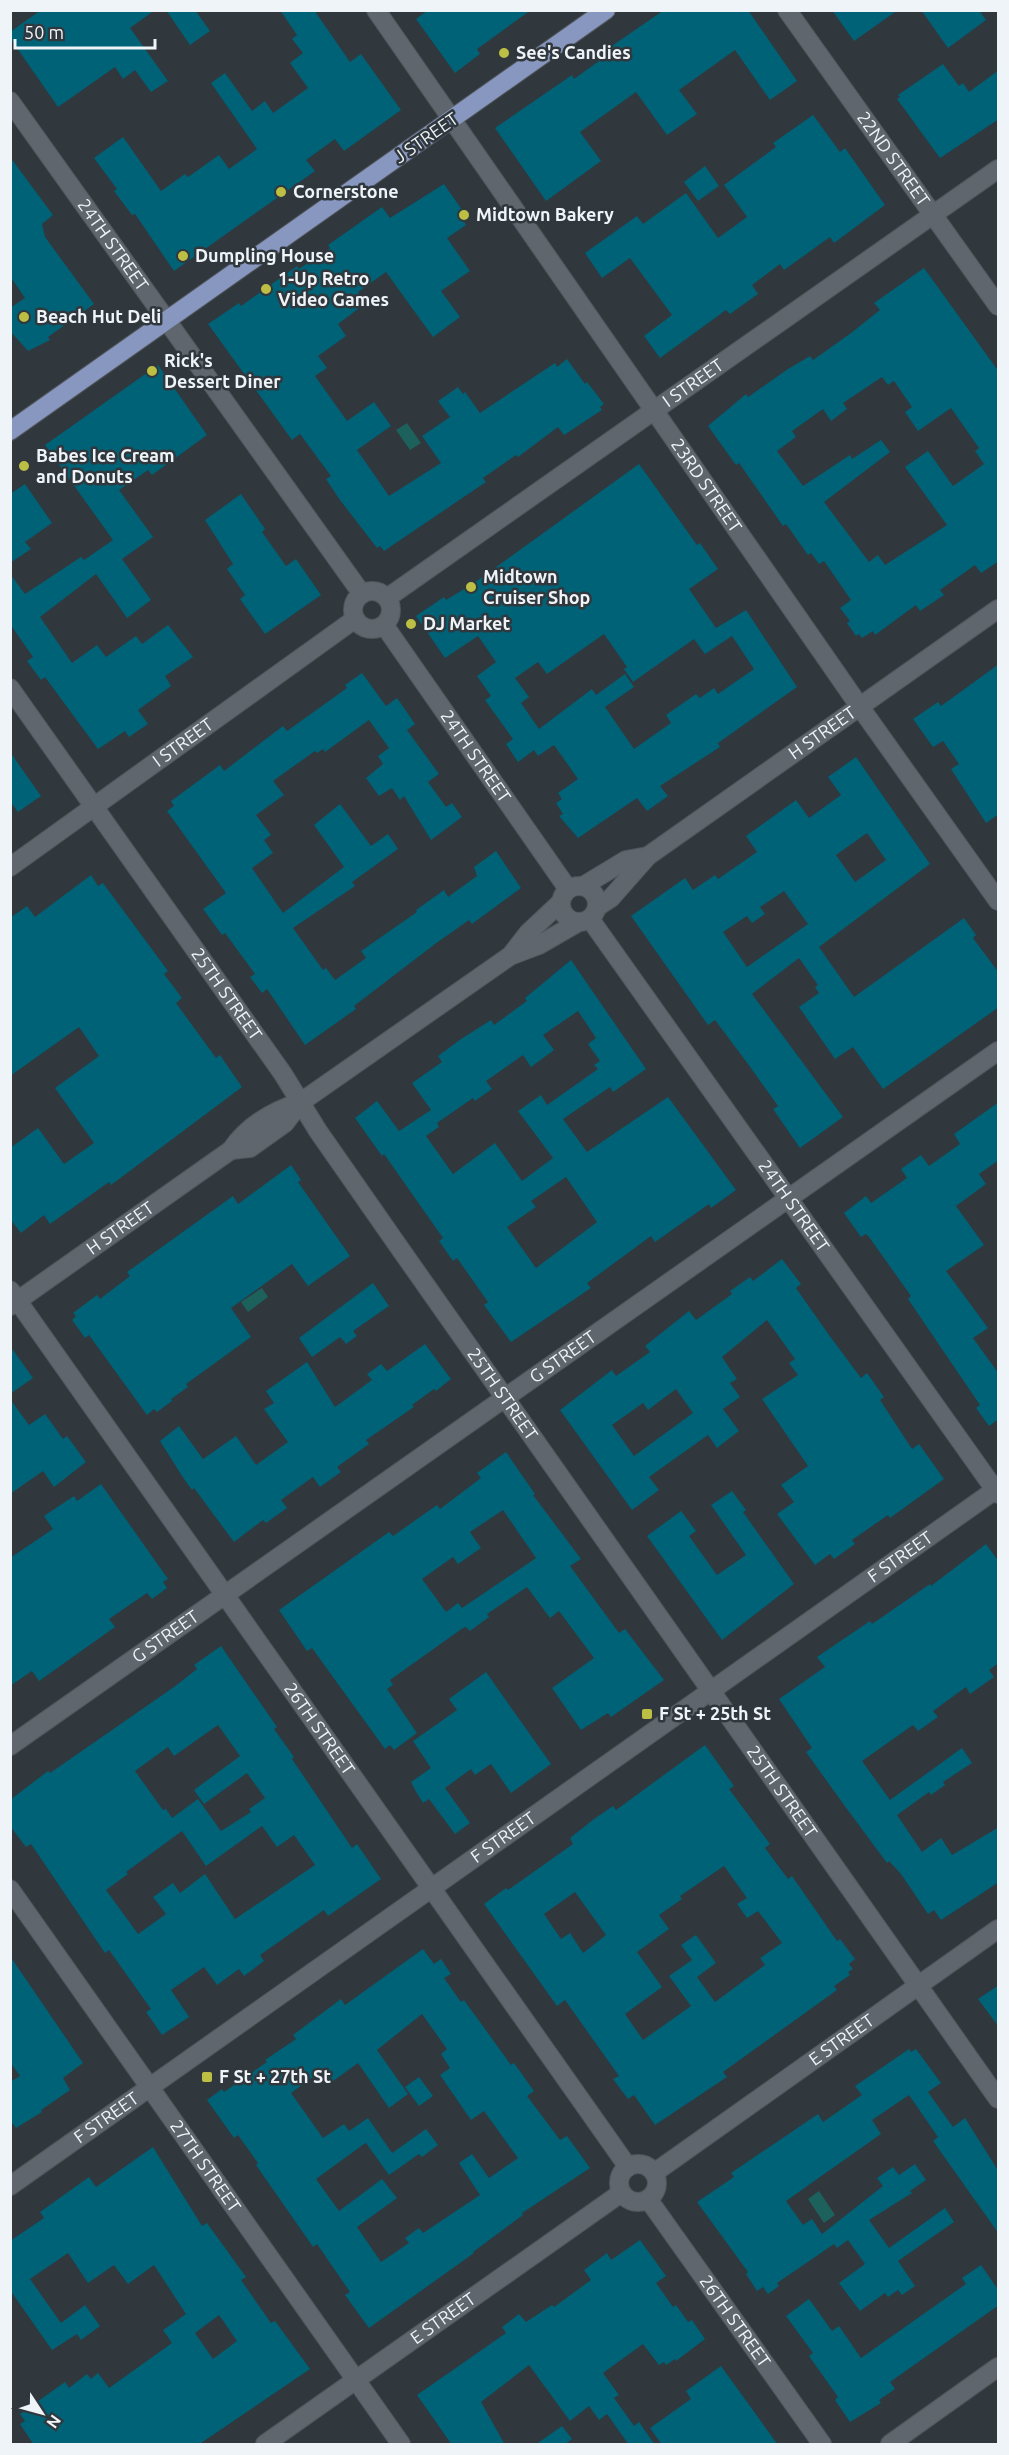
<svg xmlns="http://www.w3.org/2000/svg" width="1009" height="2455" viewBox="0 0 1009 2455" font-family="Ubuntu,sans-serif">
<rect width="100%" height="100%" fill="#30373d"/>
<g fill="#1d615d">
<path d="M407 423 421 443 410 450 396 430Z"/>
<path d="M262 1288 268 1297 248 1312 241 1302Z"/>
<path d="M819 2191 835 2215 824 2223 808 2199Z"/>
</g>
<g fill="#006276" fill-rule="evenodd">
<path d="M41 10H155L130 28 168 81 151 92 135 70 123 79 115 67 58 107 10 38V32Z"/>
<path d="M166 10H195L210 31 190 45Z"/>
<path d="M280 10H314L350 62 361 54 401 110 344 151 335 139 306 160 315 171 174 271 135 214 132 215 114 191 117 189 94 158 123 137 161 191 185 174 188 177 219 155 229 169 257 149 211 83 225 73 252 111 265 101 273 113 308 88 290 63 303 53 292 39 297 35Z"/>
<path d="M428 10H531L477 49 480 54 455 73 416 19Z"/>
<path d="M664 10H748L797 81 770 100 735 50 679 90 697 114 667 135 636 92 580 132 601 161 546 201 495 128 572 75 574 79 592 66 609 54 606 50Z"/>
<path d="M832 10H898L854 41Z"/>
<path d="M921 10H979L986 20 948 48Z"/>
<path d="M943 64 959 86 963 83 969 92 999 70V119L940 158 897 99 900 97 898 95Z"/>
<path d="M813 115 840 152 845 148 885 205 834 243 830 237 784 270 780 264 752 285 758 294 730 314 726 310 660 358 644 336 672 315 630 258 602 278 585 253 637 216 643 224 686 193 718 238 747 217 724 185 776 147 773 143Z"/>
<path d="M10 157 53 215 42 224 45 237 94 304 48 337 50 340 28 351 10 331V308L25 298 10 276Z"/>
<path d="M705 166 719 186 698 201 684 182Z"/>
<path d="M444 184 467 217 463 220 466 225 447 238 470 271 441 291 460 317 433 337 386 272 358 292 366 303 338 324 346 336 318 356 327 368 315 376 347 421 374 402 391 426 357 450 389 496 441 463 422 436 450 417 438 401 458 387 463 394 465 392 480 413 555 363 557 367 567 359 585 384 587 382 604 404 600 407 602 410 564 435 558 427 518 457 516 455 483 478 486 482 384 551 380 546 377 548 340 500 326 479 331 476 300 434 292 440 208 324 239 303 241 306 297 266 299 269 330 248 328 245 382 207 390 218Z"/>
<path d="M924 268 999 372V561L981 573 975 565 940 590 944 595 920 611 916 605 875 635 873 631 862 638 859 634 856 636 847 623 850 621 840 608 851 600 824 561 819 564 811 553 808 555 786 524 783 526 739 463 736 465 708 426 746 394 748 397 788 369 810 356 813 360 851 333 880 310 874 303ZM882 377 888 385 894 381 912 407 905 412 918 431 951 408 979 448 975 451 984 464 953 486 928 451 905 467 947 525 885 565 878 555 869 562 824 502 890 452 881 440 852 459 850 455 803 486 777 451 796 437 792 431 823 409 831 421 847 409 843 403Z"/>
<path d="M158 365 207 435 152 475 148 470 119 490 153 537 122 559 151 600 127 618 96 574 40 617 72 663 97 645 106 657 136 636 142 644 168 625 193 657 165 676 171 686 138 710 148 724 129 737 125 731 98 749 45 677 41 680 27 661 33 657 10 624V574L25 594 81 557 84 560 113 540 45 445Z"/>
<path d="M639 464 697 545 700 543 718 569 689 589 716 628 746 610 797 687 718 743 720 747 660 786 668 796 647 811 637 798 578 838 559 816 563 814 556 803 562 799 558 793 578 779 554 745 538 756 534 750 518 762 506 744 513 739 485 700 491 696 477 676 496 662 478 636 445 658 416 616 444 597 446 600 474 583ZM604 634 627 667 624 669 633 682 694 639 705 654 732 636 754 669 718 694 714 688 700 698 696 694 666 715 671 723 634 749 605 707 634 687 625 674 596 695 592 689 539 729 521 703 529 697 515 678 538 662 547 674Z"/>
<path d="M25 484 52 523 25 542 31 549 10 563V494Z"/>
<path d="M241 494 265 529 262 532 286 566 296 559 321 595 265 634 240 599 245 595 227 569 233 564 205 520Z"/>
<path d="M999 664V814L986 823 951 769 959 764 943 741 933 747 913 719 938 702 941 706Z"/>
<path d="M362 673 386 706 397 698 415 724 407 730 439 774 428 782 446 807 452 803 462 817 431 840 404 796 400 800 392 788 379 796 366 778 383 764 378 756 389 748 369 720 325 752 323 749 317 753 315 751 273 781 284 795 256 815 271 835 264 840 273 853 252 868 283 913 344 867 314 825 340 804 371 846 388 834 398 849 352 882 355 886 293 928 323 970 326 968 335 980 366 958 361 951 417 912 416 910 444 890 448 897 477 876 474 867 496 851 521 888 472 924 469 920 435 944 354 1006 356 1009 305 1045 267 989 262 993 250 977 255 974 225 933 222 935 203 909 226 893 167 811 174 806 171 801 220 765 224 771 283 726 287 731 347 688 345 685Z"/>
<path d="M10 752 41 796 18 812 10 801Z"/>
<path d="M856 757 930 864 819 947 854 997 964 918 976 935 973 938 999 973V1007L883 1089 853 1047 835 1059 799 1007 819 993 815 987 818 985 799 958 752 994 843 1117 800 1148 773 1109 778 1106 748 1064 715 1020 708 1025 631 916 685 878 693 890 715 875 718 879 757 852 746 836 796 800 809 818 841 795 828 777ZM867 833 886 860 855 882 836 855ZM784 891 808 924 747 967 723 932 747 916 752 923 765 914 760 907Z"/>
<path d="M91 875 98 886 103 883 168 971 164 974 182 998 176 1003 216 1058 220 1055 242 1087 111 1185 109 1182 50 1224 44 1215 21 1233 10 1219V1148L38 1128 64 1164 94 1143 55 1088 99 1056 79 1027 10 1076V918L27 906 35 917Z"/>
<path d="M571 960 646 1069 613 1092 610 1087 563 1119 587 1152 668 1097 736 1190 711 1208 709 1204 655 1242 651 1236 587 1283 591 1288 511 1342 484 1305 488 1302 457 1258 453 1261 439 1241 443 1238 384 1154 382 1156 355 1118 377 1101 399 1131 431 1110 412 1083 442 1062 438 1056 461 1039 491 1020 494 1025 527 1001 525 998ZM578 1011 596 1038 588 1044 600 1061 594 1065 598 1069 547 1105 541 1095 518 1111 553 1158 522 1181 495 1143 453 1174 426 1136 439 1127 437 1123 473 1098 475 1101 492 1089 486 1081 523 1055 531 1067 554 1050 543 1035ZM566 1177 597 1222 536 1268 507 1227 536 1207 531 1201Z"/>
<path d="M999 1102V1160L979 1174 986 1184 956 1206 984 1245 946 1271 988 1328 973 1338 999 1374V1419L989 1426 976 1408 980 1405 908 1299 911 1296 869 1237 866 1234 861 1237 844 1213 866 1196 871 1203 907 1178 901 1169 921 1155 929 1166 960 1144 954 1134Z"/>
<path d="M291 1165 301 1180 298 1182 350 1256 308 1286 292 1264 231 1308 251 1337 186 1384 188 1387 171 1399 172 1401 157 1412 154 1409 147 1415 89 1335 85 1338 72 1320 76 1316 73 1313 97 1295 100 1299 130 1276 127 1272 233 1196 238 1204Z"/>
<path d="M782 1259 801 1284 796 1288 829 1335 861 1378 867 1373 884 1397 880 1400 912 1449 919 1444 944 1479 890 1518 888 1515 852 1540 855 1544 834 1559 830 1554 815 1565 777 1514 794 1502 781 1485 808 1466 762 1399 798 1375 789 1363 795 1359 767 1320 722 1357 737 1379 730 1383 740 1397 723 1409 739 1431 717 1448 708 1435 649 1477 659 1490 632 1510 560 1410 612 1370 616 1376 650 1352 645 1346 689 1311 696 1320 732 1294 730 1291 750 1277 753 1281ZM676 1389 693 1413 634 1456 612 1425 643 1403 648 1410Z"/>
<path d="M373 1283 389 1306 353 1331 357 1336 346 1344 340 1337 312 1357 299 1338Z"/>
<path d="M425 1344 451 1379 436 1391 434 1389 412 1405 414 1407 366 1440 369 1444 337 1467 341 1472 320 1487 313 1477 281 1500 287 1508 266 1523 263 1520 234 1542 194 1488 192 1490 182 1476 160 1441 179 1426 203 1459 236 1436 256 1465 288 1442 264 1409 274 1403 266 1391 307 1362 335 1407 372 1380 367 1374 381 1364 387 1371Z"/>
<path d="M10 1346 33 1378 10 1394Z"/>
<path d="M10 1399 29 1425 45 1414 63 1439 67 1436 86 1462 54 1487 43 1471 10 1494Z"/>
<path d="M506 1452 535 1494 533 1495 581 1559 570 1566 619 1633 625 1629 664 1680 611 1717 608 1713 581 1730 552 1688 594 1658 559 1611 550 1618 527 1587 487 1614 489 1617 470 1631 466 1627 463 1628 390 1680 393 1685 387 1689 417 1733 394 1750 390 1745 385 1749 312 1648 307 1651 279 1610 389 1532 393 1536 437 1505 440 1509 481 1478 477 1473ZM503 1510 536 1558 462 1608 458 1603 446 1612 422 1579 453 1557 458 1564 481 1548 470 1532Z"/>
<path d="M101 1484 168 1579 163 1582 167 1588 152 1599 147 1593 109 1619 115 1627 39 1681 32 1671 10 1686V1558L53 1529 44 1516 74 1496 77 1501Z"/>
<path d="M732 1491 746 1510 743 1512 794 1584 722 1640 647 1536 681 1511 696 1531 689 1536 717 1575 746 1555 711 1505Z"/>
<path d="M986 1544 999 1562V1663L989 1670 994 1677 970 1694 966 1687 933 1711 938 1717 918 1731 913 1725 862 1761 890 1800 962 1748 972 1763 943 1782 945 1785 931 1795 929 1792 897 1815 922 1852 941 1838 952 1855 999 1827V1882L941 1920 934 1910 928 1914 901 1874 889 1861 887 1863 844 1805 806 1752 812 1748 779 1699 825 1667 817 1657 870 1621 872 1624 930 1584 931 1586Z"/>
<path d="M221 1646 277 1727 274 1729 294 1757 292 1759 319 1799 352 1848 357 1844 381 1879 328 1916 324 1910 260 1955 264 1961 244 1976 239 1969 217 1985 204 1967 171 1990 189 2017 162 2035 146 2012 151 2009 109 1950 105 1953 31 1844 26 1847 10 1826V1800L48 1771 50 1773 174 1687 197 1669 194 1665ZM218 1725 240 1756 194 1790 204 1804 247 1773 265 1798 249 1809 251 1812 221 1831 198 1799 172 1818 166 1809 163 1810 135 1771 168 1747 174 1756ZM262 1826 277 1847 294 1835 315 1865 235 1919 205 1874 180 1893 173 1883 153 1897 166 1914 138 1934 106 1890 128 1874 126 1872 182 1831 206 1866Z"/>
<path d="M486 1672 551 1764 511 1793 491 1764 475 1775 471 1769 445 1788 470 1823 455 1834 429 1799 423 1803 415 1790 411 1782 431 1768 413 1741 457 1710 449 1699Z"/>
<path d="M705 1745 734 1786 729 1789 770 1844 765 1848 788 1879 792 1876 837 1941 840 1939 855 1959 849 1964 853 1969 848 1972 850 1975 834 1986 837 1990 723 2072 727 2077 655 2125 634 2095 628 2099 613 2079 619 2076 565 2000 557 2006 484 1904 506 1888 508 1890 573 1844 570 1838 594 1819 613 1806 616 1810ZM724 1866 747 1898 737 1904 747 1918 758 1911 782 1943 760 1958 765 1965 715 2002 697 1977 716 1963 696 1935 681 1945 692 1960 669 1976 691 2006 643 2040 625 2014 662 1987 637 1952 669 1929 659 1915 682 1899 680 1896ZM575 1892 606 1935 583 1953 570 1933 561 1939 544 1914Z"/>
<path d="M423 1949 434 1964 441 1959 451 1974 444 1978 461 2002 464 2000 511 2065 514 2063 534 2091 527 2096 560 2140 567 2136 590 2168 522 2213 523 2215 473 2252 474 2253 369 2328 345 2295 350 2292 317 2244 313 2247 256 2165 258 2163 238 2135 234 2138 207 2100 222 2089 224 2092 267 2062 265 2060 296 2039 293 2035 341 1999 345 2005ZM422 2014 447 2049 441 2054 450 2068 440 2075 471 2120 484 2111 518 2158 489 2178 472 2154 459 2163 480 2195 423 2233 419 2228 405 2238 409 2243 381 2262 357 2227 397 2198 382 2179 339 2211 316 2179 364 2144 366 2143 389 2175 419 2154 422 2157 438 2145 426 2129 392 2153 368 2118 349 2131 344 2124 323 2138 291 2093 320 2072 329 2084 358 2063 389 2108 408 2094 377 2050Z"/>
<path d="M10 1956 83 2063 63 2078 70 2090 41 2110 42 2112 16 2128 10 2120V2082L20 2076 10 2062Z"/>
<path d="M999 1985V2027L978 1999Z"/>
<path d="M909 2049 911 2052 916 2049 941 2083 928 2092 953 2127 965 2118 999 2172V2234L933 2141 938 2137 909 2095 872 2120 881 2134 786 2201 803 2225 812 2219 822 2234 883 2186 877 2178 893 2167 899 2175 915 2164 926 2180 910 2191 912 2193 869 2220 889 2248 945 2208 954 2222 898 2261 915 2286 902 2295 898 2290 888 2297 885 2293 860 2311 839 2283 865 2264 848 2240 837 2248 834 2244 818 2255 777 2283 779 2286 768 2294 763 2287 757 2291 746 2274 748 2272 697 2202 734 2177 731 2173 818 2114 823 2122 862 2095 855 2086Z"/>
<path d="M419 2077 433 2096 419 2106 405 2087Z"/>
<path d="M153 2147 202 2226 207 2223 246 2277 241 2280 271 2323 275 2321 310 2369 198 2445H34L20 2424 25 2421 20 2414 65 2382 69 2388 87 2374 91 2379 98 2373 109 2388 172 2343 163 2330 186 2314 154 2265 128 2284 114 2265 88 2283 68 2253 30 2279 61 2323 85 2305 100 2326 81 2340 77 2334 52 2350 10 2290V2241L44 2218 40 2212 89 2177 96 2187ZM219 2315 237 2341 213 2359 195 2333Z"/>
<path d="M640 2240 666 2276 656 2283 673 2307 676 2305 688 2322 692 2320 705 2339 676 2361 675 2359 666 2365 664 2362 659 2365 643 2344 603 2373 619 2395 614 2398 634 2426 639 2422 655 2445H629L607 2414 599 2420 589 2406 570 2421 529 2365 481 2402 505 2445H452L417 2395 506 2333 502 2327 519 2314 526 2322 552 2305 554 2307 591 2280 584 2270 607 2253 611 2260Z"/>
<path d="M981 2265 999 2291V2305L890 2382 895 2389 879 2400 881 2403 850 2422 835 2400 838 2397 809 2356 813 2353 786 2316 809 2299 832 2331 839 2326 861 2358 966 2284 962 2278Z"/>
<path d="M721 2366 778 2445H662L650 2428 691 2399 686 2391Z"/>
<path d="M562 2426 572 2439 564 2445H535Z"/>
</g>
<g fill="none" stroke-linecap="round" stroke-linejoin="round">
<g stroke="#50565b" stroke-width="20">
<g id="minor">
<path id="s1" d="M376 10 860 707 998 901"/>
<path id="s2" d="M787 10 998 306"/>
<path id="s3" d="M10 101 362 594"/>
<circle cx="372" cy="610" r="19"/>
<path id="s4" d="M387 598 998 169"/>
<path id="s5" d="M384 625 568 889"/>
<path id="s6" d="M10 688 283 1074 318 1131 401 1250 998 2099"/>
<path id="s7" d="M10 867 355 619"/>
<circle cx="579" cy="904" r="18"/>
<path d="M583 886 626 860 648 856"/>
<path id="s8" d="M597 907 611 898 648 856 998 609"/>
<path id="s9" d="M590 919 998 1494"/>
<path d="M511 955 528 933 561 902"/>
<path d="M231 1150 250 1148 285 1123 301 1102"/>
<path id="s10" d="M10 1290 628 2167"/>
<path id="s11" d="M10 1306 231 1150C248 1125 272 1111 301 1102L510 956 539 945 577 923"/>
<path id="s12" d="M10 1746 998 1051"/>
<path id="s13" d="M10 1889 401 2444"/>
<circle cx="638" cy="2183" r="19"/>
<path id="s14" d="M654 2173 998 1929"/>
<path id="s15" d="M10 2186 998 1488"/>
<path id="s16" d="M648 2199 822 2444"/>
<path id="s17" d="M265 2444 621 2193"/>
<path d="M890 2444 998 2367"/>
</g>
</g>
<g stroke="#50565b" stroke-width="20">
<path id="major" d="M10 431 606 10"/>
</g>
<use href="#minor" stroke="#5f666d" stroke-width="18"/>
<use href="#major" stroke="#8897c0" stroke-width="18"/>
</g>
<g fill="#bcbf44" stroke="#30373d" stroke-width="2">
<circle cx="504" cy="53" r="6"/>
<circle cx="281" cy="192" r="6"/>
<circle cx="464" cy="215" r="6"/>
<circle cx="183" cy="256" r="6"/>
<circle cx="266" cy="289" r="6"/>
<circle cx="24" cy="317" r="6"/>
<circle cx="152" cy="371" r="6"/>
<circle cx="24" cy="466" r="6"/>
<circle cx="471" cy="587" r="6"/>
<circle cx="411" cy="624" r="6"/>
<rect x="641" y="1708" width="12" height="12" rx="3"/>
<rect x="201" y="2071" width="12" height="12" rx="3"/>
</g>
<g text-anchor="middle" stroke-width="5" stroke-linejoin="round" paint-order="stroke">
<g font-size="18" font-weight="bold" fill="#eff4f8" stroke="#30373d" text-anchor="start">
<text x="516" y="59">See's Candies</text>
<text x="293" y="198">Cornerstone</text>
<text x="476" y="221">Midtown Bakery</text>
<text x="195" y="262">Dumpling House</text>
<text x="278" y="285">1-Up Retro<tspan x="278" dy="21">Video Games</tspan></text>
<text x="36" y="323">Beach Hut Deli</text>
<text x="164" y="367">Rick's<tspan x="164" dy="21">Dessert Diner</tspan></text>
<text x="36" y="462">Babes Ice Cream<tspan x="36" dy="21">and Donuts</tspan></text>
<text x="483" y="583">Midtown<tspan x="483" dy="21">Cruiser Shop</tspan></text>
<text x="423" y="630">DJ Market</text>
<text x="659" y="1720">F St + 25th St</text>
<text x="219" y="2083">F St + 27th St</text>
</g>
<g font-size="18" fill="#eff4f8" stroke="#30373d">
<text transform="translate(426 138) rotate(-35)" y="6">J STREET</text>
<text dy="6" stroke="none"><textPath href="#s2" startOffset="183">22ND STREET</textPath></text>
<text dy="6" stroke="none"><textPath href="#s3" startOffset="177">24TH STREET</textPath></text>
<text dy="6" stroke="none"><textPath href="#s4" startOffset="374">I STREET</textPath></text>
<text dy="6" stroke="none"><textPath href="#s1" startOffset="579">23RD STREET</textPath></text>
<text dy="6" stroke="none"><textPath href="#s8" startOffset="286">H STREET</textPath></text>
<text dy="6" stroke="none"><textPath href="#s7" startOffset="213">I STREET</textPath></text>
<text dy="6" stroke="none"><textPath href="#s5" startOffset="160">24TH STREET</textPath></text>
<text dy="6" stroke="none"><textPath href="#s6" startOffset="375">25TH STREET</textPath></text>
<text dy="6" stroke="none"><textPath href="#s9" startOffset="352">24TH STREET</textPath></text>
<text dy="6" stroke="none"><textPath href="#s11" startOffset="135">H STREET</textPath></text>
<text dy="6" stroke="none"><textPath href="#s12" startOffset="676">G STREET</textPath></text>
<text dy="6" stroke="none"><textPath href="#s6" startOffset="861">25TH STREET</textPath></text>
<text dy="6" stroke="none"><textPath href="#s15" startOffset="1090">F STREET</textPath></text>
<text dy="6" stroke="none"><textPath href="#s12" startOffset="190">G STREET</textPath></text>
<text dy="6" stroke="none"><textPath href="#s10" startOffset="537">26TH STREET</textPath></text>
<text dy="6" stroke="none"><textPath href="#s6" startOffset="1347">25TH STREET</textPath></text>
<text dy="6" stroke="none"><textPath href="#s15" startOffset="604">F STREET</textPath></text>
<text dy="6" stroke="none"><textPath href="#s14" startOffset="230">E STREET</textPath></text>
<text dy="6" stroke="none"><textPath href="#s15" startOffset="118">F STREET</textPath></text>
<text dy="6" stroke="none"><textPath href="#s13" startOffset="339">27TH STREET</textPath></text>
<text dy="6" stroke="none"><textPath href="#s17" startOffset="218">E STREET</textPath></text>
<text dy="6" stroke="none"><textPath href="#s16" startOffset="150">26TH STREET</textPath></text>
</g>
</g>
<rect width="1009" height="2455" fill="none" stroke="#eff4f8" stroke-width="24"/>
<g transform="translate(42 2413) rotate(126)" stroke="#30373d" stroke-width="4.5" paint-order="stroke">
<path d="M0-4.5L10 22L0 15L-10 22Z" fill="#eff4f8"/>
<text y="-9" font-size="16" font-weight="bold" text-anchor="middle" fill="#eff4f8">N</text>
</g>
<path d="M15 39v9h140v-9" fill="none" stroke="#eff4f8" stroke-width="3"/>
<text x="24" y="39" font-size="18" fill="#eff4f8" stroke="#30373d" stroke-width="4.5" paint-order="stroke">50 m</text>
</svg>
